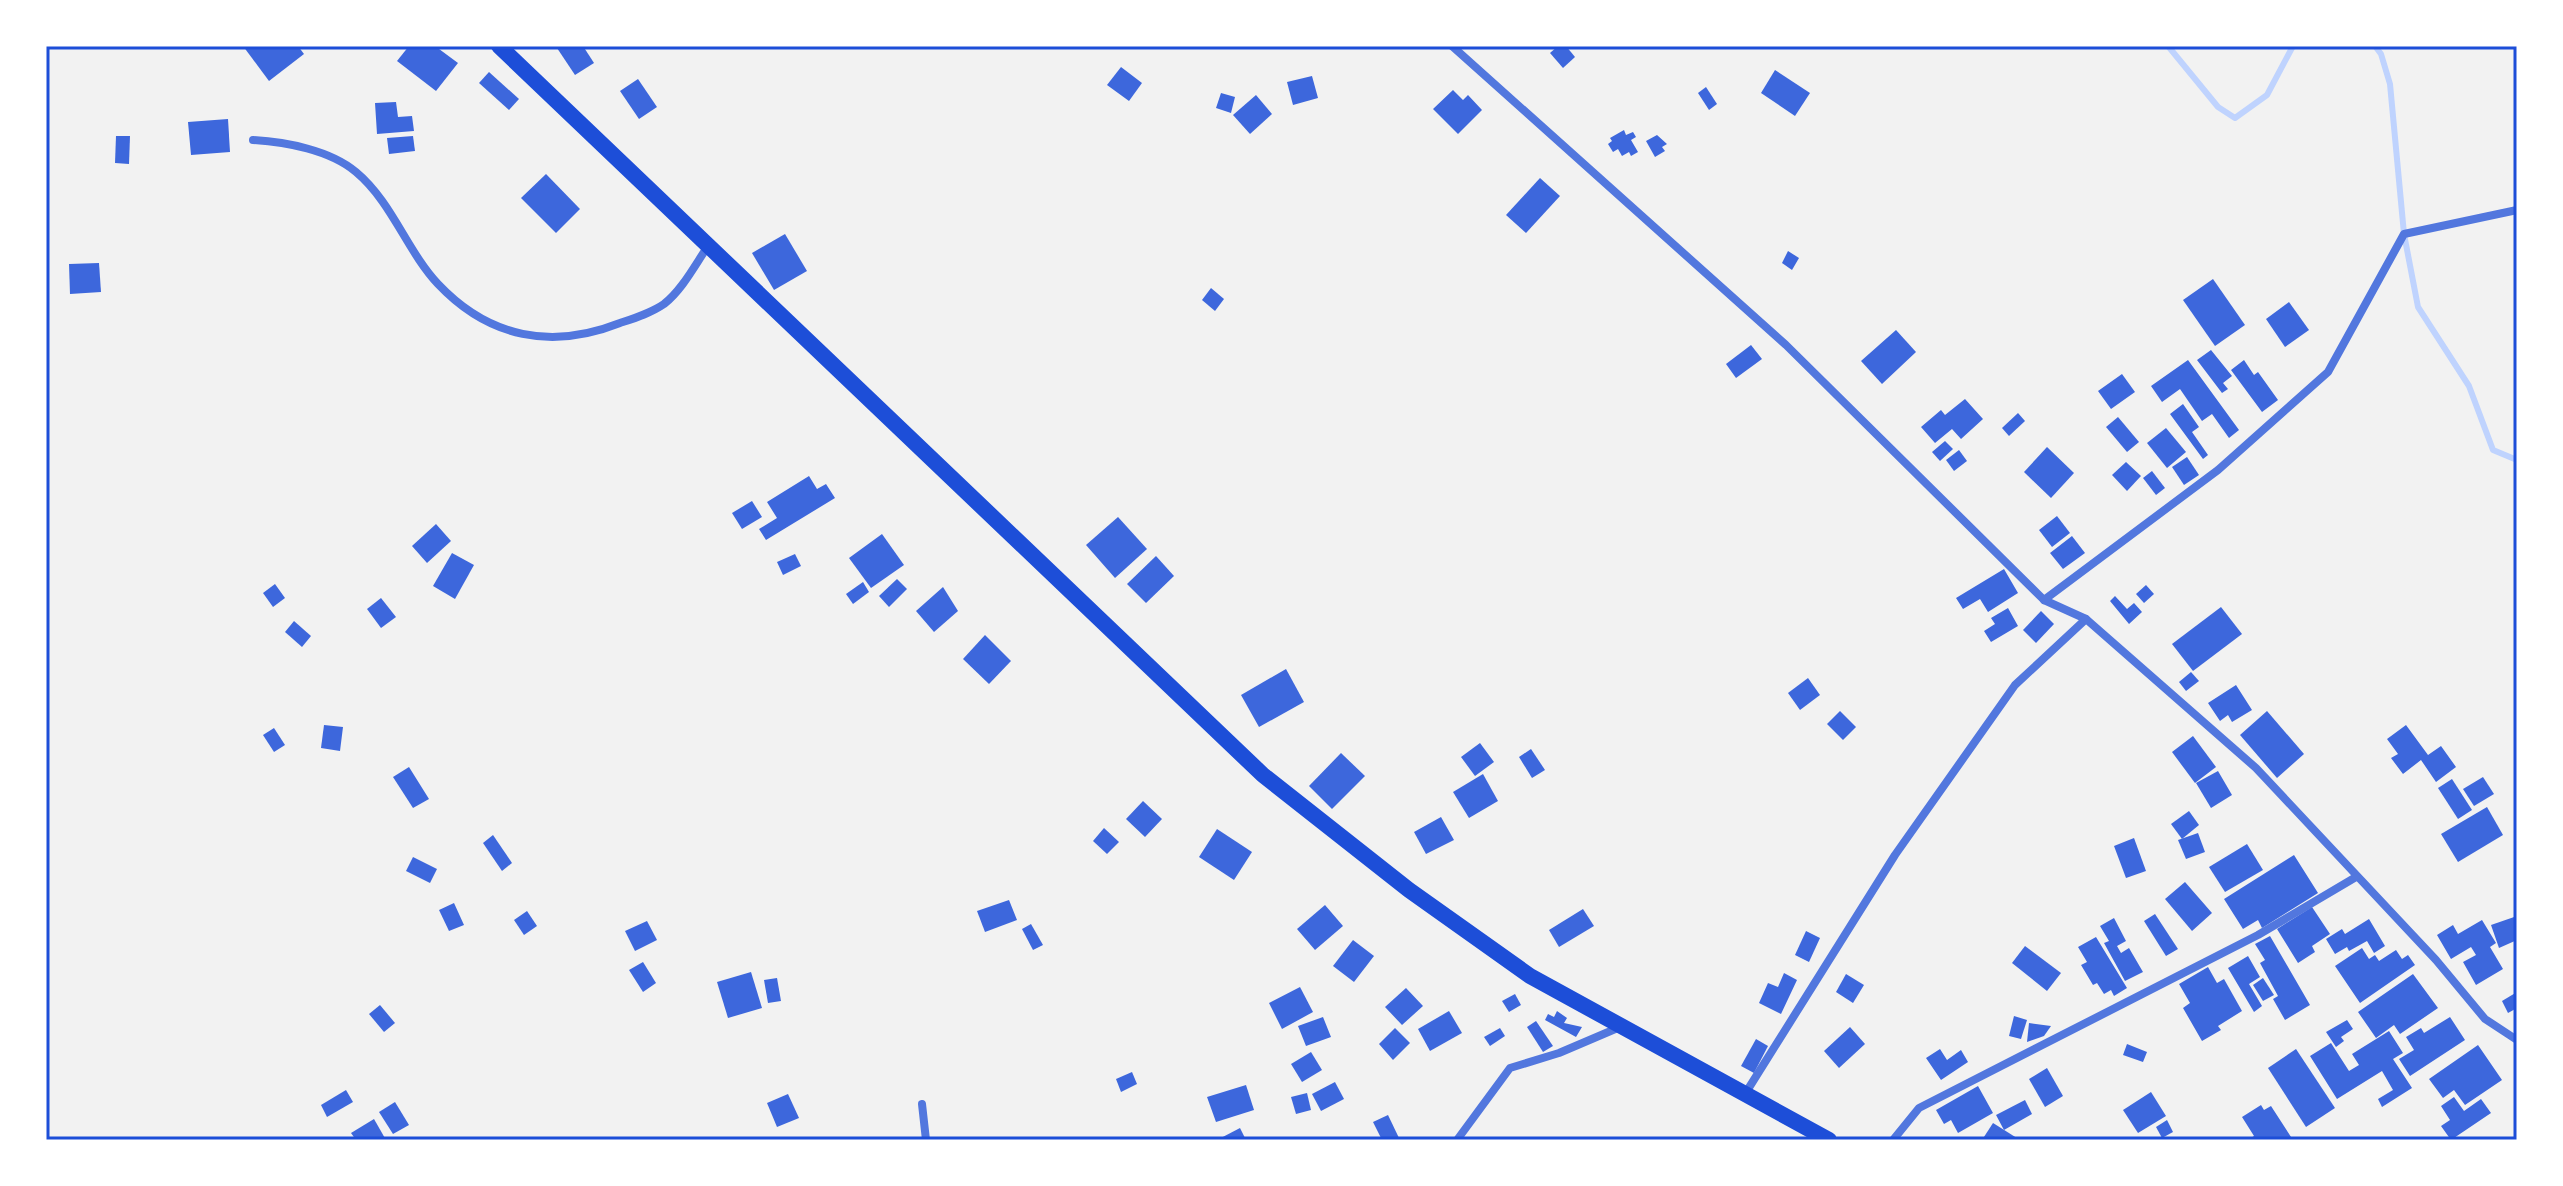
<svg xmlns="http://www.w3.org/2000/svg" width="2563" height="1186" viewBox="0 0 2563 1186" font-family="Commissioner,sans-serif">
<rect width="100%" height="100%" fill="#f2f2f2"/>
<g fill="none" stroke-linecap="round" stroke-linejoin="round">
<g stroke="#bfd3fe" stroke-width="6">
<path d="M2168 46 2218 107 2235 118 2267 95 2293 46"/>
<path d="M2375 46 2381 54 2390 84 2404 234 2418 307 2469 386 2493 450 2517 460"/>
</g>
</g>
<g fill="#3d67dc">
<path d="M243 46H298L304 54 269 81Z"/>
<path d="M409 46H435L458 63 436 91 397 61Z"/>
<path d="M561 46H583L594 63 575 75 557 48Z"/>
<path d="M1558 46H1566L1575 57 1563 68 1550 53Z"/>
<path d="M1121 67 1142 83 1129 101 1107 85Z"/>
<path d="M1775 70 1810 93 1795 116 1761 93Z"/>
<path d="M489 72 519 99 509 110 479 83Z"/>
<path d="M1312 76 1318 98 1293 105 1287 82Z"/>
<path d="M638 79 657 107 639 119 620 91Z"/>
<path d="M1706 87 1717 104 1709 110 1698 93Z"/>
<path d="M1453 90 1463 100 1468 95 1482 110 1458 134 1433 109Z"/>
<path d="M1221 93 1235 97 1231 113 1216 108Z"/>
<path d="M1256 95 1272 114 1250 134 1233 115Z"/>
<path d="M396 102 398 117 412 116 414 131 377 134 375 103Z"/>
<path d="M228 119 230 152 191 155 188 122Z"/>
<path d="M1624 130 1626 135 1633 132 1636 137 1631 140 1638 152 1631 156 1629 152 1622 156 1618 149 1613 152 1608 144 1612 141 1610 138Z"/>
<path d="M1657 135 1667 144 1662 147 1665 151 1655 157 1646 141Z"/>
<path d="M116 136H130L129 164 115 163Z"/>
<path d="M413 136 415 151 389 154 387 138Z"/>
<path d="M546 174 580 209 556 233 521 198Z"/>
<path d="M1540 178 1560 196 1526 233 1506 215Z"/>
<path d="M785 234 807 271 774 290 752 253Z"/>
<path d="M1788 251 1799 258 1792 270 1782 263Z"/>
<path d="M99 263 101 292 70 294 69 264Z"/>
<path d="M2213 279 2245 325 2215 346 2183 300Z"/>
<path d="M1211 288 1224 299 1215 311 1202 300Z"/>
<path d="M2289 302 2309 330 2285 347 2266 319Z"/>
<path d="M1896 330 1916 352 1882 384 1861 361Z"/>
<path d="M1751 345 1762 359 1736 378 1726 364Z"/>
<path d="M2211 350 2232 376 2223 383 2228 389 2222 393 2197 360Z"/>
<path d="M2188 360 2239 430 2229 438 2212 414 2202 421 2180 389 2162 402 2151 386Z"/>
<path d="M2244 360 2254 375 2258 372 2278 400 2262 412 2231 370Z"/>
<path d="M2122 374 2135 392 2111 409 2098 391Z"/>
<path d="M1965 399 1983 419 1961 439 1952 429 1935 443 1921 427 1941 410 1945 415Z"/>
<path d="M2183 404 2199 427 2192 432 2208 455 2203 459 2170 414Z"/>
<path d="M2018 413 2025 421 2009 436 2002 428Z"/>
<path d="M2118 417 2139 442 2127 452 2106 427Z"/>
<path d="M2166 428 2186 452 2167 468 2147 443Z"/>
<path d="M1945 441 1953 449 1940 461 1932 452Z"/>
<path d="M2047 447 2074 473 2051 498 2024 472Z"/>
<path d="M1959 450 1967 461 1954 471 1946 460Z"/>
<path d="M2187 457 2199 475 2184 485 2172 467Z"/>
<path d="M2126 462 2141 476 2127 491 2112 475Z"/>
<path d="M2152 471 2165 488 2156 495 2143 478Z"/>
<path d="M809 476 817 489 826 484 835 498 766 540 759 529 777 518 767 502Z"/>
<path d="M752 501 762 517 742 529 732 513Z"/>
<path d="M2057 516 2070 533 2052 547 2039 530Z"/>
<path d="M1118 517 1147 549 1115 578 1086 545Z"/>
<path d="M436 524 451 541 427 563 412 546Z"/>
<path d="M882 534 904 565 871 588 849 558Z"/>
<path d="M2072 536 2085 553 2063 569 2050 553Z"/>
<path d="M452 553 474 565 455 599 433 586Z"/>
<path d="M795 554 801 566 783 575 777 562Z"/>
<path d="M1156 556 1174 576 1146 603 1127 584Z"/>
<path d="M2004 569 2018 593 1988 612 1980 599 1963 609 1956 598Z"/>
<path d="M897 579 907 589 889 607 879 596Z"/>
<path d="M863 582 869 592 853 604 846 594Z"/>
<path d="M275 584 285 598 273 607 263 593Z"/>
<path d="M2146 585 2154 594 2144 603 2136 594Z"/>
<path d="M943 587 958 611 934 632 916 611Z"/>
<path d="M2115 596 2127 609 2134 603 2142 612 2129 624 2110 601Z"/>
<path d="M381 598 396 617 381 628 367 609Z"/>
<path d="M2221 607 2242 634 2193 671 2172 644Z"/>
<path d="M2008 608 2018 626 1991 642 1984 631 1995 624 1991 618Z"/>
<path d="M2041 611 2054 624 2036 643 2023 630Z"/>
<path d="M294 621 311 636 302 647 285 632Z"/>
<path d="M985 635 1011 661 989 684 963 659Z"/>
<path d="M1286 669 1304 702 1259 727 1241 695Z"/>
<path d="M2191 672 2199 681 2186 691 2179 682Z"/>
<path d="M1808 678 1820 695 1800 710 1788 693Z"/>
<path d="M2236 685 2252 710 2232 722 2228 715 2220 721 2208 703Z"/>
<path d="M1840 711 1856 727 1843 740 1827 724Z"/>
<path d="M2267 711 2304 754 2277 778 2240 735Z"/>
<path d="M324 725 343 727 340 751 321 748Z"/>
<path d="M2406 725 2428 755 2441 746 2456 767 2436 782 2421 760 2403 774 2391 758 2398 754 2387 739Z"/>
<path d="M274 728 285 745 274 752 263 735Z"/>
<path d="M2193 736 2216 767 2195 783 2172 752Z"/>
<path d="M1480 743 1494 762 1475 776 1461 757Z"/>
<path d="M1531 749 1545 770 1532 778 1519 757Z"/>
<path d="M1341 753 1365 776 1332 809 1309 786Z"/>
<path d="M409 767 429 799 413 808 393 777Z"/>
<path d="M2218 771 2232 795 2211 808 2196 783Z"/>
<path d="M1483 774 1498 801 1469 818 1453 792Z"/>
<path d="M2483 777 2494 794 2474 806 2463 789Z"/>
<path d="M2452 779 2472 810 2458 819 2438 788Z"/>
<path d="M1143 801 1162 819 1145 837 1126 819Z"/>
<path d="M2487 807 2503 835 2458 862 2441 834Z"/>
<path d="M2189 811 2199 825 2182 839 2171 824Z"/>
<path d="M1441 817 1454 840 1426 854 1414 832Z"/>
<path d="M1104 828 1119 842 1107 854 1093 841Z"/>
<path d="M1217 829 1252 852 1234 880 1199 857Z"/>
<path d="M2198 833 2205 852 2186 859 2178 840Z"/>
<path d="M493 835 512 863 502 871 483 843Z"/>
<path d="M2134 838 2146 871 2126 878 2114 846Z"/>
<path d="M2247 844 2263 870 2225 892 2209 867Z"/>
<path d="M2294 855 2318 893 2262 928 2258 920 2243 929 2224 899Z"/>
<path d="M413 857 437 869 430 883 406 871Z"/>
<path d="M2185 882 2212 913 2192 931 2165 899Z"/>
<path d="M1009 900 1017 920 985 932 977 911Z"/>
<path d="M454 903 464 925 449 931 439 910Z"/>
<path d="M1325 905 1343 926 1315 950 1297 929Z"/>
<path d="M2312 907 2330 934 2312 946 2315 952 2298 963 2277 929Z"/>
<path d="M1583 909 1594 926 1559 947 1549 930Z"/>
<path d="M527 911 537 926 524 935 514 920Z"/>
<path d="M2155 914 2178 949 2166 956 2144 921Z"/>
<path d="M2517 916V940L2499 948 2491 925Z"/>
<path d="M2114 918 2126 941 2117 946 2121 953 2129 948 2143 972 2125 981 2104 943 2109 941 2100 926Z"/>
<path d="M2369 919 2385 946 2374 953 2367 941 2349 951 2347 947 2335 954 2326 939 2342 929 2345 934Z"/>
<path d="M2482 920 2496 943 2490 947 2503 969 2476 985 2463 962 2476 955 2471 947 2451 959 2437 935 2453 925 2458 934Z"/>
<path d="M647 921 657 940 635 951 625 931Z"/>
<path d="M1031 924 1043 945 1033 950 1022 929Z"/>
<path d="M1806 931 1820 938 1809 962 1795 955Z"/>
<path d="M2270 936 2310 1005 2285 1020 2273 999 2278 996 2260 963 2265 960 2255 944Z"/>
<path d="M2096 937 2127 988 2114 996 2111 990 2104 994 2097 983 2093 985 2081 965 2087 962 2078 947Z"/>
<path d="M1353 940 1374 956 1354 982 1333 966Z"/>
<path d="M2025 946 2061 973 2047 991 2012 963Z"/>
<path d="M2362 948 2369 959 2375 955 2379 961 2396 950 2402 959 2408 955 2415 965 2360 1003 2335 966Z"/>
<path d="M2248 956 2260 977 2249 984 2262 1006 2254 1012 2228 968Z"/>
<path d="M643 962 656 983 643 992 629 970Z"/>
<path d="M2208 967 2217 983 2224 979 2242 1011 2218 1026 2221 1030 2202 1041 2183 1008 2190 1003 2179 984Z"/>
<path d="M751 972 762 1008 728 1018 717 982Z"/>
<path d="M1784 973 1797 980 1781 1014 1759 1003 1768 983 1778 987Z"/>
<path d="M1846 974 1864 985 1853 1003 1836 992Z"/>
<path d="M2413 974 2438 1008 2400 1034 2394 1025 2376 1038 2358 1012Z"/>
<path d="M777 978 781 1001 768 1003 764 980Z"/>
<path d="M2263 978 2274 995 2263 1001 2253 985Z"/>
<path d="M1300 987 1313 1012 1282 1029 1269 1003Z"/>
<path d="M1406 988 1423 1006 1402 1025 1385 1007Z"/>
<path d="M2517 992V1008L2508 1013 2502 1001Z"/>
<path d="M1515 994 1521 1005 1509 1012 1502 1001Z"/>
<path d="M380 1005 395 1023 384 1032 369 1014Z"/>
<path d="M1449 1011 1462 1033 1430 1051 1418 1029Z"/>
<path d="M1557 1011 1567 1018 1564 1023 1582 1027 1576 1037 1545 1020 1548 1014 1554 1017Z"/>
<path d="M2014 1016 2027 1020 2021 1039 2009 1036Z"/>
<path d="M1323 1017 1331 1037 1306 1046 1298 1026Z"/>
<path d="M2450 1017 2465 1040 2410 1076 2399 1059 2414 1050 2406 1037 2421 1028 2424 1033Z"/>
<path d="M2347 1020 2353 1029 2341 1037 2344 1041 2336 1047 2326 1032Z"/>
<path d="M1536 1021 1553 1046 1543 1052 1527 1027Z"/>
<path d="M2029 1023 2051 1026 2044 1036 2027 1042Z"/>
<path d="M1850 1027 1865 1044 1839 1068 1824 1051Z"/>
<path d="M1395 1028 1410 1043 1393 1060 1379 1044Z"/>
<path d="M1500 1028 1505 1036 1490 1046 1484 1037Z"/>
<path d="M2389 1031 2403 1053 2393 1059 2412 1088 2382 1107 2378 1099 2393 1090 2382 1071 2337 1099 2310 1056 2331 1043 2349 1071 2359 1065 2352 1054Z"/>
<path d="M1756 1039 1768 1046 1754 1073 1741 1066Z"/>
<path d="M2127 1044 2147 1052 2143 1062 2123 1055Z"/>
<path d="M2478 1045 2502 1080 2465 1105 2454 1090 2443 1098 2429 1079Z"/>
<path d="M1940 1049 1947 1060 1961 1050 1968 1062 1941 1080 1926 1058Z"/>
<path d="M2296 1049 2335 1108 2306 1127 2268 1068Z"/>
<path d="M1311 1052 1322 1070 1302 1082 1291 1064Z"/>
<path d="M2047 1068 2063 1096 2045 1107 2029 1079Z"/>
<path d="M1132 1072 1137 1084 1121 1092 1116 1079Z"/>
<path d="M1335 1082 1344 1099 1321 1111 1312 1094Z"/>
<path d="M1246 1085 1254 1110 1216 1122 1207 1097Z"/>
<path d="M1978 1086 1993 1113 1958 1133 1951 1120 1944 1124 1936 1110Z"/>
<path d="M346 1090 353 1102 327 1117 321 1105Z"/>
<path d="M2151 1092 2166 1116 2138 1133 2123 1110Z"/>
<path d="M1307 1093 1311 1110 1296 1114 1291 1097Z"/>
<path d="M788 1094 799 1118 777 1127 767 1103Z"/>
<path d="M2454 1097 2464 1111 2481 1099 2491 1113 2451 1140 2441 1126 2450 1120 2441 1106Z"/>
<path d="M2025 1100 2032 1114 2004 1130 1996 1115Z"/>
<path d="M395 1102 409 1125 393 1134 379 1112Z"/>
<path d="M2261 1105 2264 1110 2271 1106 2293 1140H2248L2254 1136 2242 1117Z"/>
<path d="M1388 1115 1399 1138 1396 1140H1382L1373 1122Z"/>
<path d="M374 1119 386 1140H356L351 1133Z"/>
<path d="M2167 1120 2173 1132 2162 1138 2156 1127Z"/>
<path d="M1993 1123 2001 1128 2020 1140H1982Z"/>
<path d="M1240 1128 1246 1140H1217Z"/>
</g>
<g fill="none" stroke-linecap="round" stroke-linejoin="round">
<g stroke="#5277de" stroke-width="8">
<path d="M1452 46 1786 345 2044 600 2086 619 2256 768 2436 960 2485 1019 2517 1040"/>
<path d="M253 140C286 142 330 150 356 172 392 202 407 251 438 284 489 338 552 350 620 323 635 318 651 313 664 304 682 290 695 265 708 246"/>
<path d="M2044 600 2218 470 2328 372 2404 234 2517 210"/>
<path d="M1745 1094 1895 855 2015 685 2086 619"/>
<path d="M922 1104 926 1140"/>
<path d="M1457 1140 1510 1068 1559 1053 1620 1027"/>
<path d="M1893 1140 1919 1108 2258 935 2356 877"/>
</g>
<path stroke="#1d4ed8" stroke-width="16" d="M499 46 1263 775 1409 890 1530 976 1829 1140"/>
</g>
<rect width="2563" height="1186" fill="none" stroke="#ffffff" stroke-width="96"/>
<rect x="48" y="48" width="2467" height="1090" fill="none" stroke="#1d4ed8" stroke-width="3"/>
</svg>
